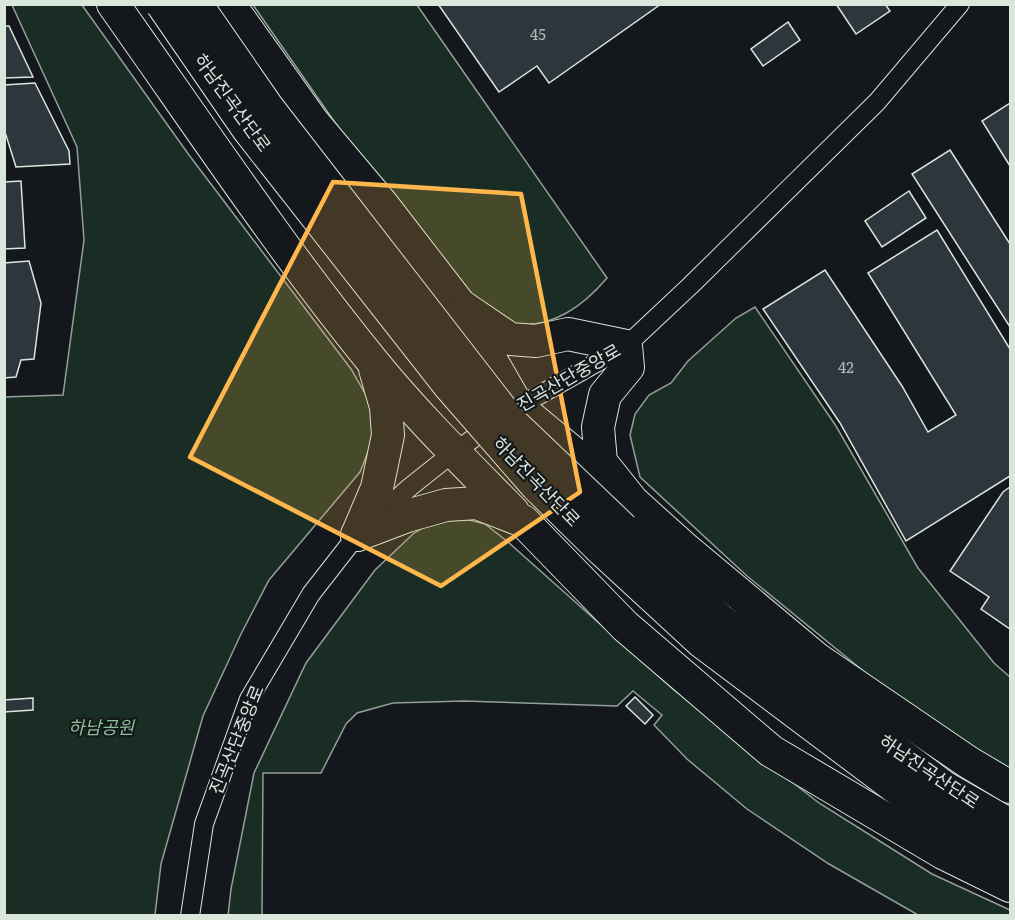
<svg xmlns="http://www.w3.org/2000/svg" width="1015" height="920" viewBox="0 0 1015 920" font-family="Literata,'Noto Sans KR',serif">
<rect width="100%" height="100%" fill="#14181c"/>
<g fill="#1a2d24" stroke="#939e99" stroke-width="1.5">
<path d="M12 5H82L189 155 351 369 371 404 373 439 360 472 269 580 241 634 203 716 161 864 155 915H5L4 397 63 395 84 240 77 147Z"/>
<path d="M253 5H417L607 278C580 310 545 333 501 322 493 320 484 312 477 307L366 167Z"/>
<path d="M755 307 836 426 918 568 994 663 1010 677V771L894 696 747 576 640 477 630 435 635 414 649 395 671 383 688 361 736 318Z"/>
<path d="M441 517H457L485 524 508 542 674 690 819 803 932 874 1010 910V915H918L829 864 747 809 687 759 654 725 662 715 633 691 617 706 464 701 393 703 357 713 346 724 321 773H263L262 915 228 916 231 889 254 773 306 663 375 570 414 533Z"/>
</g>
<g fill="#2c363c" stroke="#d8e6dc" stroke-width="1.5">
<path d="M438 4H661L549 83 537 66 499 92Z"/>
<path d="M836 4H885L890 11 856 34Z"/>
<path d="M788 22 800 40 763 66 751 49Z"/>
<path d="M4 26H9L33 77 4 78Z"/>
<path d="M35 83 69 151 70 164 16 167 4 129V85Z"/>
<path d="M1010 103V166L982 121Z"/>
<path d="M950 150 1010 244V327L912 174Z"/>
<path d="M21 181 25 248 4 249V182Z"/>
<path d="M909 191 926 218 882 247 865 221Z"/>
<path d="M937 230 1010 349V476L906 541 840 423 763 309 825 270 902 386 928 432 956 415 868 273Z"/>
<path d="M29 261 41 303 34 359 21 360 16 377 4 378V263Z"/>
<path d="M1010 487V629L981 609 989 597 950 571 1003 492Z"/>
<path d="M635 697 653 715 645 724 626 706Z"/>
<path d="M33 698V710L4 712V700Z"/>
</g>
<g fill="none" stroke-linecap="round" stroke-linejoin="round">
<g stroke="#d8e6dc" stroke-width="20">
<path id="minor" d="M190 916 204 824 249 699 311 594 357 535 410 487 454 452 518 407 626 346 690 286 877 102 960 4"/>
</g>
<g stroke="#d8e6dc" stroke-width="34">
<g id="trunk">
<path d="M113 4C198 124 280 248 373 362 416 415 465 463 513 512"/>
<path d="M229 4 313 122 382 204 460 305 510 339 536 341 568 334 626 346 628 367 605 395 598 427 601 462 633 502 683 547 817 659 968 762 1010 787"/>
<path d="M463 311 518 407 612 485"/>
<path d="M623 529 719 619 944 787 1010 825"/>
<path d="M357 535 407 516 446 505 477 503 523 521 625 626 771 751 943 853 1010 886"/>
<path d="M357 535 377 488 388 435 386 407 375 369"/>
<path d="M600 548 702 642 927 811 1010 856"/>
</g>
</g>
<use href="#minor" stroke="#14181c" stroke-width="18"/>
<use href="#trunk" stroke="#14181c" stroke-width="32"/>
<g stroke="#d8e6dc" stroke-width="34" stroke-linecap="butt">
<g id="trunk-bridge">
<path d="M162 4 248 129 448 384 536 485 600 548"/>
<path d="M196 4 268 108 512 423 623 529"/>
</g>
</g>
<use href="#trunk-bridge" stroke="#14181c" stroke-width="32"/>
</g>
<path fill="#ffb74d" fill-opacity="0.2" stroke="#ffb74d" stroke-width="4.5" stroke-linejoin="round" d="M333 182 521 194 580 492 441 586 190 457Z"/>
<g text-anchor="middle" stroke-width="4.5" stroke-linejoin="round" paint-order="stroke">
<g font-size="15" fill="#adbab4">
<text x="538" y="40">45</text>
<text x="846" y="373">42</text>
</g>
<g font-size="18" fill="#d8e6dc" stroke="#14181c">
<text transform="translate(232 103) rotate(54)" y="6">하남진곡산단로</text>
<text transform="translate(569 378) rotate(-30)" y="6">진곡산단중앙로</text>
<text transform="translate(536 482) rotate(46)" y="6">하남진곡산단로</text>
<text transform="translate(237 740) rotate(-68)" y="6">진곡산단중앙로</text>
<text transform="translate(929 772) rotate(34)" y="6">하남진곡산단로</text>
</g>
<g font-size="18" font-style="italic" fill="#8ac095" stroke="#14181c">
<text x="101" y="734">하남공원</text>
</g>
</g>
<rect width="1015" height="920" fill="none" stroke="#d8e6dc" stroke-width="12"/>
</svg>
